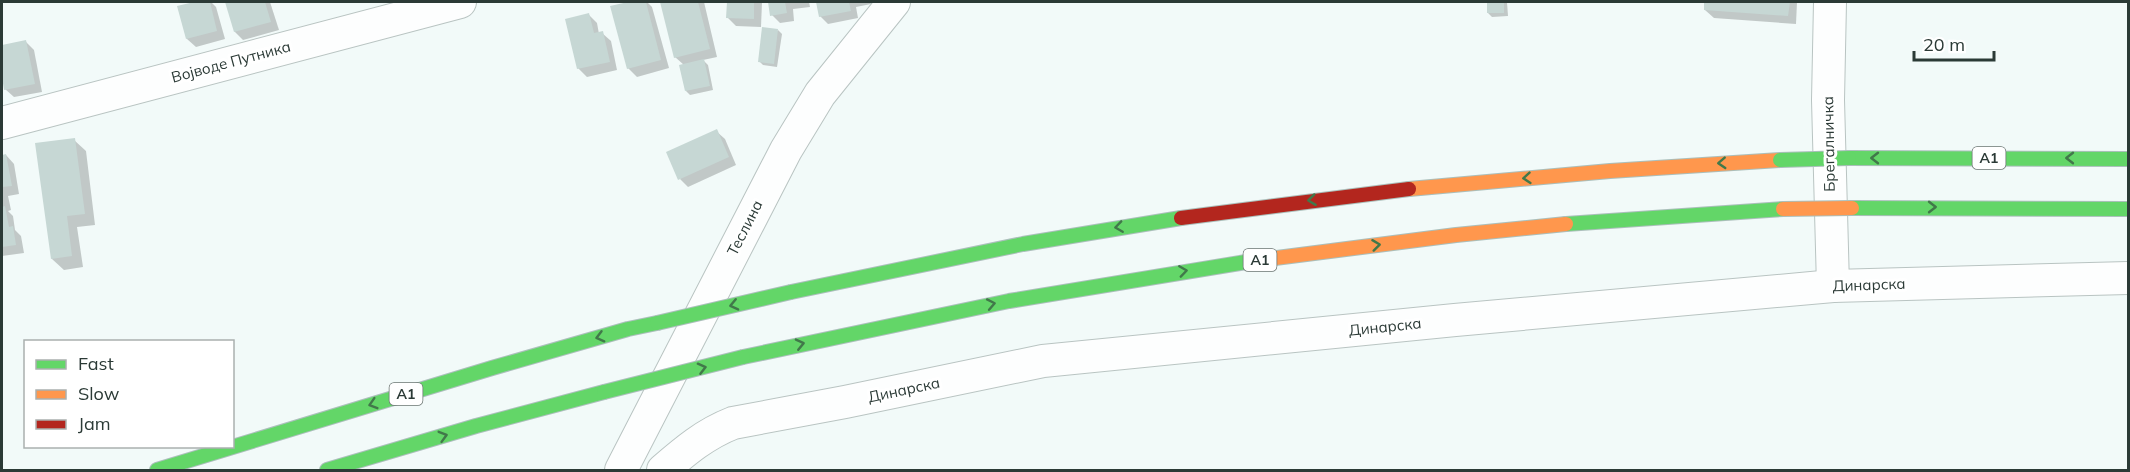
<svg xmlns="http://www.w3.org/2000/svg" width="2130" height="472" viewBox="0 0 2130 472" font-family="Mulish,sans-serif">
<rect width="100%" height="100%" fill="#f2faf9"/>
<g fill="#0003">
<path d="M200 2H211L216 7 225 39 196 47 187 39 179 7Z"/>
<path d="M226 2H270L279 30 243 40 235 32Z"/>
<path d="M634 2H647L652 7 669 68 637 77 628 68 612 7Z"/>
<path d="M661 2H704L717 57 703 60 708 65 713 90 690 95 686 91 684 65 675 57Z"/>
<path d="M728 2H762L761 27 736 26 728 18Z"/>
<path d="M770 2H809L810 7 793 9 794 21 780 23 772 15Z"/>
<path d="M817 2H870L871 4 856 7 858 18 828 24 820 16Z"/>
<path d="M1488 2H1507L1508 16 1492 17 1488 13Z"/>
<path d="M1705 2H1797L1796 24 1714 18 1705 10Z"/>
<path d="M589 15 597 23 599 34 602 33 611 41 617 70 587 77 578 68Z"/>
<path d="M778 30 782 34 777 67 763 65 759 61Z"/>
<path d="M26 42 34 50 42 92 14 97 5 89 2 69V46Z"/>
<path d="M716 131 725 139 736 165 688 187 680 179Z"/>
<path d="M74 140 86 151 95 225 77 227 83 267 64 270 52 259Z"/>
<path d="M6 155 14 164 19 194 8 196 11 210 8 211 13 216 15 230 21 236 24 253 2 256V156Z"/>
</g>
<g fill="#c6d7d4">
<path d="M194 2H210L217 31 186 39 177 6Z"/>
<path d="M225 2H265L271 22 234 32Z"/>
<path d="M628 2H646L661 60 627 69 610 6Z"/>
<path d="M660 2H698L710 49 674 58Z"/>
<path d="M727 2H754V19L726 18Z"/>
<path d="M768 2H785L787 13 770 16Z"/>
<path d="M816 2H849L851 11 819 17Z"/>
<rect x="1487" y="2" width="17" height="11"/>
<path d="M1704 2H1790L1788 16 1704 10Z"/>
<path d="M589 13 594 33 603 31 610 62 577 69 565 19Z"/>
<path d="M762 27 778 29 774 64 758 62Z"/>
<path d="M26 40 35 84 4 90 2 77V45Z"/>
<path d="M704 59 710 86 685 91 679 65Z"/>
<path d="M717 129 729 157 678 180 666 152Z"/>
<path d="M75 138 85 214 67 216 72 256 51 259 35 143Z"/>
<path d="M6 154 12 186 2 187V155Z"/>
<path d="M5 206 9 227 13 226 16 245 2 247V207Z"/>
</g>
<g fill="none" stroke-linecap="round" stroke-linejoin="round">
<g stroke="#b9c4c2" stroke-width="34">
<g id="street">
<path d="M1830 2 1828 100 1833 286"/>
<path d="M2 123 460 2"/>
<path d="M621 470 786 150 820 94 894 2"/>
<path d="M663 470C685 451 705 434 733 423L845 402 1043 361 1455 320 1833 286 2128 278"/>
</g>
</g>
<g stroke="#abbfbb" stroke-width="16">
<g id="fast">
<path d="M1849 158 2128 159"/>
<path d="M1852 208 2128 209"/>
<path d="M1566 224 1783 209"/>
<path d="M791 292 1023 244 1181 218"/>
<path d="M743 357 1009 301 1252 261"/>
<path d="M157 470 492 368 628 329 657 323"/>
<path d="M327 470 476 426 604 392"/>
</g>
</g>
<g stroke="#abbfbb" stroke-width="16">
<g id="slow">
<path d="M1409 189 1610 171 1780 160"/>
<path d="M1252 261 1456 235 1566 224"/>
</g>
</g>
<g stroke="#abbfbb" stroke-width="16">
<path id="jam" d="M1181 218 1409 189"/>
</g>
<use href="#street" stroke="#fdfefe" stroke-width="32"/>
<use href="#fast" stroke="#63d668" stroke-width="14"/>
<use href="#slow" stroke="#ff974d" stroke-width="14"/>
<use href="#jam" stroke="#b3261e" stroke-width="14"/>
<g stroke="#abbfbb" stroke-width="16" stroke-linecap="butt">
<g id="fast-bridge">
<path d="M1780 160 1849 158"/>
<path d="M657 323 791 292"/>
<path d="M604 392 743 357"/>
</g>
</g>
<g stroke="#abbfbb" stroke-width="16" stroke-linecap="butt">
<path id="slow-bridge" d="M1783 209 1852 208"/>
</g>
<use href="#fast-bridge" stroke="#63d668" stroke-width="14"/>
<use href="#slow-bridge" stroke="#ff974d" stroke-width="14"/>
</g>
<defs><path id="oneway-chevron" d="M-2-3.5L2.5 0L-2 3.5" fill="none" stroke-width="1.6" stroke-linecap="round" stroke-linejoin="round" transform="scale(1.5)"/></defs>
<g stroke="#41784a">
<use href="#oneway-chevron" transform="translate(1875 158) rotate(180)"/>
<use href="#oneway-chevron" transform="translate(2070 158) rotate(180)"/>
<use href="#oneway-chevron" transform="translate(1722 163) rotate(177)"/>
<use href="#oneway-chevron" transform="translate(1527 178) rotate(175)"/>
<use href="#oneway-chevron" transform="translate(1312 200) rotate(173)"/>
<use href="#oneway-chevron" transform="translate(1932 207)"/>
<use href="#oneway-chevron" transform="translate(1119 227) rotate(172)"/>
<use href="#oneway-chevron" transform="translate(1376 245) rotate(-7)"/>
<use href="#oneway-chevron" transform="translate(1183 271) rotate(-8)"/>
<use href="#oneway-chevron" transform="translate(991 304) rotate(-11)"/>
<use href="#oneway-chevron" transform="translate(734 305) rotate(167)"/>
<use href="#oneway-chevron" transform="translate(600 337) rotate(165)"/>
<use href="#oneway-chevron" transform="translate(800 344) rotate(-13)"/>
<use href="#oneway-chevron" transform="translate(702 368) rotate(-14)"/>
<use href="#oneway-chevron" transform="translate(373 404) rotate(163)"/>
<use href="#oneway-chevron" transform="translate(443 436) rotate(-16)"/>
</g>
<g text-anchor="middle" stroke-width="6" stroke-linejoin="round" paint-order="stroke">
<g fill="#fff" stroke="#6b7572" stroke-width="1.5">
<rect x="1972.5" y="147" width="33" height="22" rx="4.5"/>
<rect x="1243.5" y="249" width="33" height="22" rx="4.5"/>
<rect x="389.5" y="383" width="33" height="22" rx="4.5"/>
</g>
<g font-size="14" font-weight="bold" fill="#2b3a36">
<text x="1989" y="163">A1</text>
<text x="1260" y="265">A1</text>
<text x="406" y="399">A1</text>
</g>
<g font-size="15" fill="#2b3a36" stroke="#fff">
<text transform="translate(231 62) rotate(-15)" y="5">Војводе Путника</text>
<text transform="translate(1829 144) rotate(-91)" y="5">Брегалничка</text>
<text transform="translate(745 228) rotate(-63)" y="5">Теслина</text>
<text transform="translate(1869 285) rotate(-2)" y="5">Динарска</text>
<text transform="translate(1385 327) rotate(-6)" y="5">Динарска</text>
<text transform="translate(904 390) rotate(-12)" y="5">Динарска</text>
</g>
</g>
<rect width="2130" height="472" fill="none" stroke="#2b3a36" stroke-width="6"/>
<rect x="24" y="340" width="210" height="108" fill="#ffffff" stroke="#aab0af" stroke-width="1.5"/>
<rect x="36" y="360" width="30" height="9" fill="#63d668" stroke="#aab0af" stroke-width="1.5"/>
<text x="78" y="370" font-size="18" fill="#2b3a36">Fast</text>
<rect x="36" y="390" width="30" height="9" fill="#ff974d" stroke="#aab0af" stroke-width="1.5"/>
<text x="78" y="400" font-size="18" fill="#2b3a36">Slow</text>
<rect x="36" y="420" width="30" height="9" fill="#b3261e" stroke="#aab0af" stroke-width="1.5"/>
<text x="78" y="430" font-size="18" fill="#2b3a36">Jam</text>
<path d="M1914 51v9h80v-9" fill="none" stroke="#2b3a36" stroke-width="3"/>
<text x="1923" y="51" font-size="18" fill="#2b3a36" stroke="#ffffff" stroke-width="4.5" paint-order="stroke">20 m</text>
</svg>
